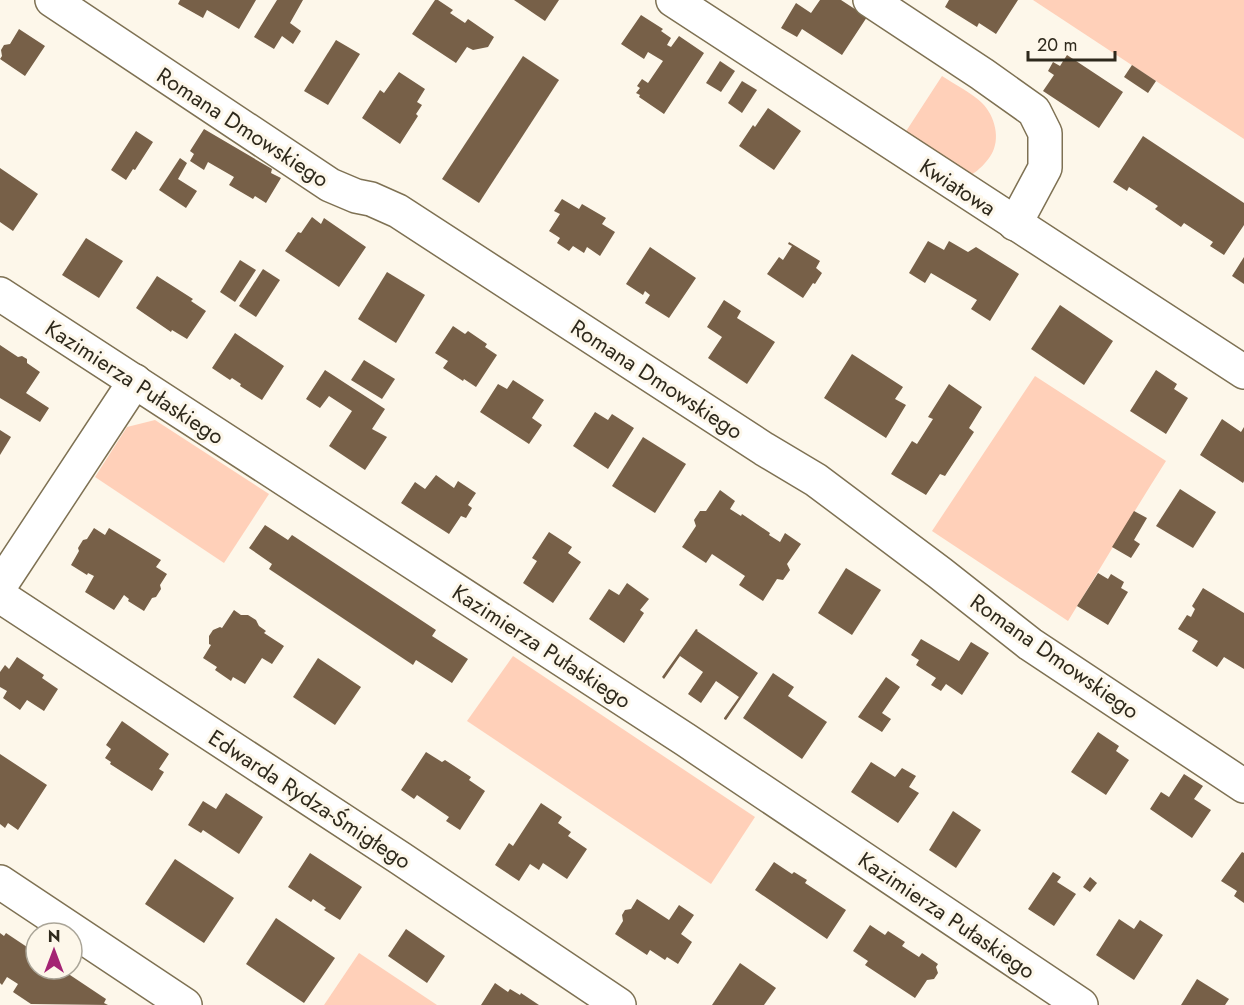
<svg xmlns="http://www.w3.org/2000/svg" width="1244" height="1005" viewBox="0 0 1244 1005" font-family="Jost,sans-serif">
<rect width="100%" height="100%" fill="#fdf7ea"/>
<g fill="#ffd0b9">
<path d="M1033 0H1244V139Z"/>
<path d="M942 76C954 84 972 93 982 103 995 116 1001 139 991 155 986 163 979 170 971 175L901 139Z"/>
<path d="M1035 376 1166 461C1132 514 1101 568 1068 621L932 531Z"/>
<path d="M155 420 269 494 224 563 95 477 127 427Z"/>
<path d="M513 656 755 817 711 884 467 721Z"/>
<path d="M359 953 437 1005H324Z"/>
</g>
<g fill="#776048">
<path d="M180 0H256L239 29 207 10 203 18 178 4Z"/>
<path d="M277 0H303L290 23 301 31 293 44 282 36 274 49 254 37Z"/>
<path d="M435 0H438L453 10 450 13 465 23 468 19 494 37 488 47 473 50 467 47 456 63 412 34Z"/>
<path d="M514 0H559L545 21Z"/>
<path d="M820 0H841L867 17 842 55 802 29 797 37 781 28 796 3 811 13Z"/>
<path d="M949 0H1018L996 34 979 23 977 27 945 7Z"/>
<path d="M641 15 663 29 661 31 671 38 667 45 671 47 679 36 704 53 664 114 639 97 640 95 636 93 640 88 637 86 642 79 648 83 663 61 648 52 644 59 621 44Z"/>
<path d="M19 29 45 46 25 76 0 59 2 56 1 50 4 45 10 44Z"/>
<path d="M336 40 360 54 328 105 304 91Z"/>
<path d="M1067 55 1123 92 1099 128 1043 91 1054 75 1048 71 1053 62 1060 66Z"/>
<path d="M523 56 559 80 479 203 442 179Z"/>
<path d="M720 61 735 71 721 92 706 83Z"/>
<path d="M1132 65 1156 81 1148 93 1124 77Z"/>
<path d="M399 72 425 89 417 102 422 105 416 114 418 116 400 144 362 118 380 90 384 93Z"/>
<path d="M742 81 757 90 742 113 728 103Z"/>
<path d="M768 108 801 131 774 170 739 146 753 125 755 127Z"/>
<path d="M204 129 272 169 271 173 281 178 266 203 255 196 253 199 229 185 234 177 208 162 204 170 190 161 194 154 190 151Z"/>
<path d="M136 131 153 142 135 170 133 169 126 180 111 170Z"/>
<path d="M1143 136 1244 203V225L1224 255 1210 246 1213 242 1184 223 1181 227 1155 209 1158 206 1129 187 1127 191 1113 182Z"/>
<path d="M180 158 187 163 178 179 197 191 186 208 159 190Z"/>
<path d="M0 168 38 194 13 231 0 222Z"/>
<path d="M562 199 579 209 582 204 606 218 602 224 615 232 600 256 587 247 584 253 573 246 569 251 557 243 560 238 549 231 560 214 554 211Z"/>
<path d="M312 217 321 224 324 218 366 247 339 287 285 251 298 232 301 233Z"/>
<path d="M86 238 123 261 99 298 62 275Z"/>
<path d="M928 241 944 250 949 241 968 252 976 247 1019 274 990 321 971 309 977 300 931 273 925 283 909 273Z"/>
<path d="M789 242 820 261 816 268 822 273 815 284 813 283 803 298 767 274 779 257 783 260 792 246 788 244Z"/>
<path d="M650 247 696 278 669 318 645 303 650 295 645 291 643 295 626 284Z"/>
<path d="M1244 257V284L1232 276Z"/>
<path d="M240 260 256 270 235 302 220 292Z"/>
<path d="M263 269 280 280 256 317 239 306Z"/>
<path d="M387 272 425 295 396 343 358 319Z"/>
<path d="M157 276 193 299 191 301 206 311 187 339 172 330 171 332 136 308Z"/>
<path d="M724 300 741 311 737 318 775 342 747 384 708 358 722 337 707 327Z"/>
<path d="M1060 305 1113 341 1084 385 1031 349Z"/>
<path d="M453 326 465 334 468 331 487 344 485 347 497 355 476 387 464 379 463 381 443 368 448 361 435 353Z"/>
<path d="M235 333 284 366 262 400 240 386 241 384 232 378 230 380 212 368Z"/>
<path d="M0 345 18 357 22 356 27 359V363L40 372 26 393 49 408 40 422 0 398Z"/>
<path d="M852 354 903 387 895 399 906 405 886 438 824 398Z"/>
<path d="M364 360 395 379 382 399 351 380Z"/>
<path d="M325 370 385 409 372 429 387 437 365 470 329 446 352 411 329 396 320 408 306 399Z"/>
<path d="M1156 370 1177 384 1174 389 1188 398 1166 434 1130 411Z"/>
<path d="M513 380 544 400 532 418 542 425 529 444 480 412 498 384 507 389Z"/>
<path d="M949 384 982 407 969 428 974 432 945 476 940 474 926 495 891 474 912 441 917 444 933 419 928 417Z"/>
<path d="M595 412 608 420 612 414 634 428 608 469 573 446Z"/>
<path d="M1222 419 1241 432 1244 427V481L1243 483 1200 455Z"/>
<path d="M0 430 11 437 0 455Z"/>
<path d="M643 437 686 464 655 513 612 486Z"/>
<path d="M436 475 454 488 458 481 476 493 468 505 472 508 466 518 461 516 449 534 401 503 415 482 425 489Z"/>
<path d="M1180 489 1216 512 1193 548 1156 526Z"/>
<path d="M720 490 735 501 730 509 741 516 742 514 770 533 769 535 780 542 785 533 801 544 787 564 790 570 783 580 777 579 763 601 739 585 745 576 712 554 706 563 682 547 696 526 694 520 700 511H706Z"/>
<path d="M1134 511 1147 518 1134 540 1140 544 1131 558 1112 547Z"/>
<path d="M265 525 288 540 292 535 436 630 432 636 468 659 452 683 416 660 413 665 269 569 272 564 249 548Z"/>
<path d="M94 528 105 535 109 528 161 560 156 567 167 574 160 585 161 589 156 597 152 598 144 611 128 601 129 599 124 595 114 610 85 592 94 576 88 573 87 575 71 565 79 551 78 548 83 540 87 539Z"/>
<path d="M549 532 572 547 568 553 581 562 553 603 523 583 537 561 532 558Z"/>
<path d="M846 568 881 590 852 635 818 613Z"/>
<path d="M1098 573 1108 579 1111 574 1124 582 1121 588 1128 592 1108 625 1077 606Z"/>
<path d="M627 583 649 599 640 610 644 613 624 643 589 619 609 589 619 595Z"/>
<path d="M1203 588 1244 613V669L1224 657 1217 667 1192 651 1198 641 1178 629 1187 615 1191 617 1195 609 1192 606Z"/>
<path d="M234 610 241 615H248L256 620 259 626 266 631 264 633 284 646 272 664 262 658 245 684 233 677 231 681 215 670 217 667 203 658 211 645 209 644V636L213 630 220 627 222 628Z"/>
<path d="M696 629 698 630 697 631 758 673 726 720 724 719V718L739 697 716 681 701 703 688 694 703 672 680 656 664 679 662 677Z"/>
<path d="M921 639 959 661 971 642 989 653 962 695 946 684 941 691 931 685 936 678 916 665 919 660 911 655Z"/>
<path d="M17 657 44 675 42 678 58 689 44 711 27 700 20 710 3 698 7 691 0 687V672L5 665 9 669Z"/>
<path d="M318 658 361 687 335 725 293 697Z"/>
<path d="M773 673 794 687 788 696 827 722 802 759 743 718Z"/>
<path d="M886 677 900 687 882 713 891 719 882 732 858 717Z"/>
<path d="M122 721 169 754 159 769 164 772 152 791 110 764 111 762 105 758 111 749 106 745Z"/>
<path d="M1098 732 1119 746 1116 751 1129 760 1106 795 1071 772Z"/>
<path d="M426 752 442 762 445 760 471 777 469 780 485 791 460 830 446 821 449 817 417 795 414 799 401 790Z"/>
<path d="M0 754 47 785 18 830 8 823 5 828 0 824Z"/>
<path d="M871 762 895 777 902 768 916 776 909 787 919 793 898 823 851 792Z"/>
<path d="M1184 774 1203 786 1194 799 1211 810 1192 838 1150 809 1161 792 1169 797Z"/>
<path d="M226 793 263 817 239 854 203 830 201 833 188 825 203 801 216 809Z"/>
<path d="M541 803 562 817 558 823 571 832 568 836 587 849 567 879 543 863 539 870 530 864 519 881 495 865 509 843 513 846Z"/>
<path d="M953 811 981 830 956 868 929 850Z"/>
<path d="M1242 852 1244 853V903L1234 896 1237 891 1221 881Z"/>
<path d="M310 853 362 887 340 920 324 910 326 908 313 899 311 902 288 887Z"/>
<path d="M175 859 234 898 204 943 145 904Z"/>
<path d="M774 862 792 874 794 872 807 880 805 883 846 910 827 939 755 890Z"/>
<path d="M1053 872 1061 877 1057 882 1076 894 1054 926 1028 909Z"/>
<path d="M1090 877 1097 883 1090 892 1083 887Z"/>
<path d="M637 899 669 920 679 905 694 915 681 934 692 942 678 964 667 957 665 960 650 950 647 955 615 934 623 921 622 915 625 910 631 909Z"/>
<path d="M276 918 335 958 304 1003 246 964Z"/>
<path d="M1119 919 1134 929 1140 920 1163 935 1134 980 1096 955Z"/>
<path d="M870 925 885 935 888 931 905 942 902 946 919 957 922 953 938 964 936 967 938 973 934 979 927 980 915 998 865 965 868 961 853 951Z"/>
<path d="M406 929 445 956 427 983 388 956Z"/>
<path d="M0 933 4 936 6 933 36 953V969H54L65 976 67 973 106 999 104 1003 108 1005 31 1004 13 992 18 984 7 977 2 985 0 983Z"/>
<path d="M740 963 776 988 764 1005H712Z"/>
<path d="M1197 979 1229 999 1225 1005H1181Z"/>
<path d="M495 983 508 992 510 989 520 995 521 993 539 1005H481Z"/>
</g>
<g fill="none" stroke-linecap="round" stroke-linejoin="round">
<g stroke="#7e7153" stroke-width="36">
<g id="street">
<path d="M52 0 330 185 356 196 371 199 398 211 764 449 816 480 940 573 1030 644 1244 786"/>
<path d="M673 0 1244 372"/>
<path d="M870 0 982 74 1034 111 1045 133V168L1015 224"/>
<path d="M0 294 686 740 1081 1005"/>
<path d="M0 586 135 381"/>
<path d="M0 596 400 858 619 1005"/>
<path d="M0 882 185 1005"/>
</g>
</g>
<use href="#street" stroke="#fff" stroke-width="33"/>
</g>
<g text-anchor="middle" stroke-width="6" stroke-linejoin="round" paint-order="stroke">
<g font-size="22" fill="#2e291c" stroke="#fdf7ea">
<text transform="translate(243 127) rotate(33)" y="8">Romana Dmowskiego</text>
<text transform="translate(958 187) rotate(33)" y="8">Kwiatowa</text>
<text transform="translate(657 379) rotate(33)" y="8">Romana Dmowskiego</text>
<text transform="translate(135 382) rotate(33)" y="8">Kazimierza Pułaskiego</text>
<text transform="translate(542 646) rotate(33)" y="8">Kazimierza Pułaskiego</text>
<text transform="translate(1055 656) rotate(35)" y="8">Romana Dmowskiego</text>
<text transform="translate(310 799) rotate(33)" y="8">Edwarda Rydza-Śmigłego</text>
<text transform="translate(947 915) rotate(34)" y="8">Kazimierza Pułaskiego</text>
</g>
</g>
<g transform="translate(54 951)"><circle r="28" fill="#fdf7ea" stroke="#aaa598" stroke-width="1.5"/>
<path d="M0-4.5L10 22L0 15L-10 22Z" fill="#a42474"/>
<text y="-9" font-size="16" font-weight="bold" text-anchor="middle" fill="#2e291c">N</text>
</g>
<path d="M1028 51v9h87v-9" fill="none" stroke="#2e291c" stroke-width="3"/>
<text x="1037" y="51" font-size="18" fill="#2e291c" stroke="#fdf7ea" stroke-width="4.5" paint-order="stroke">20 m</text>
</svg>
